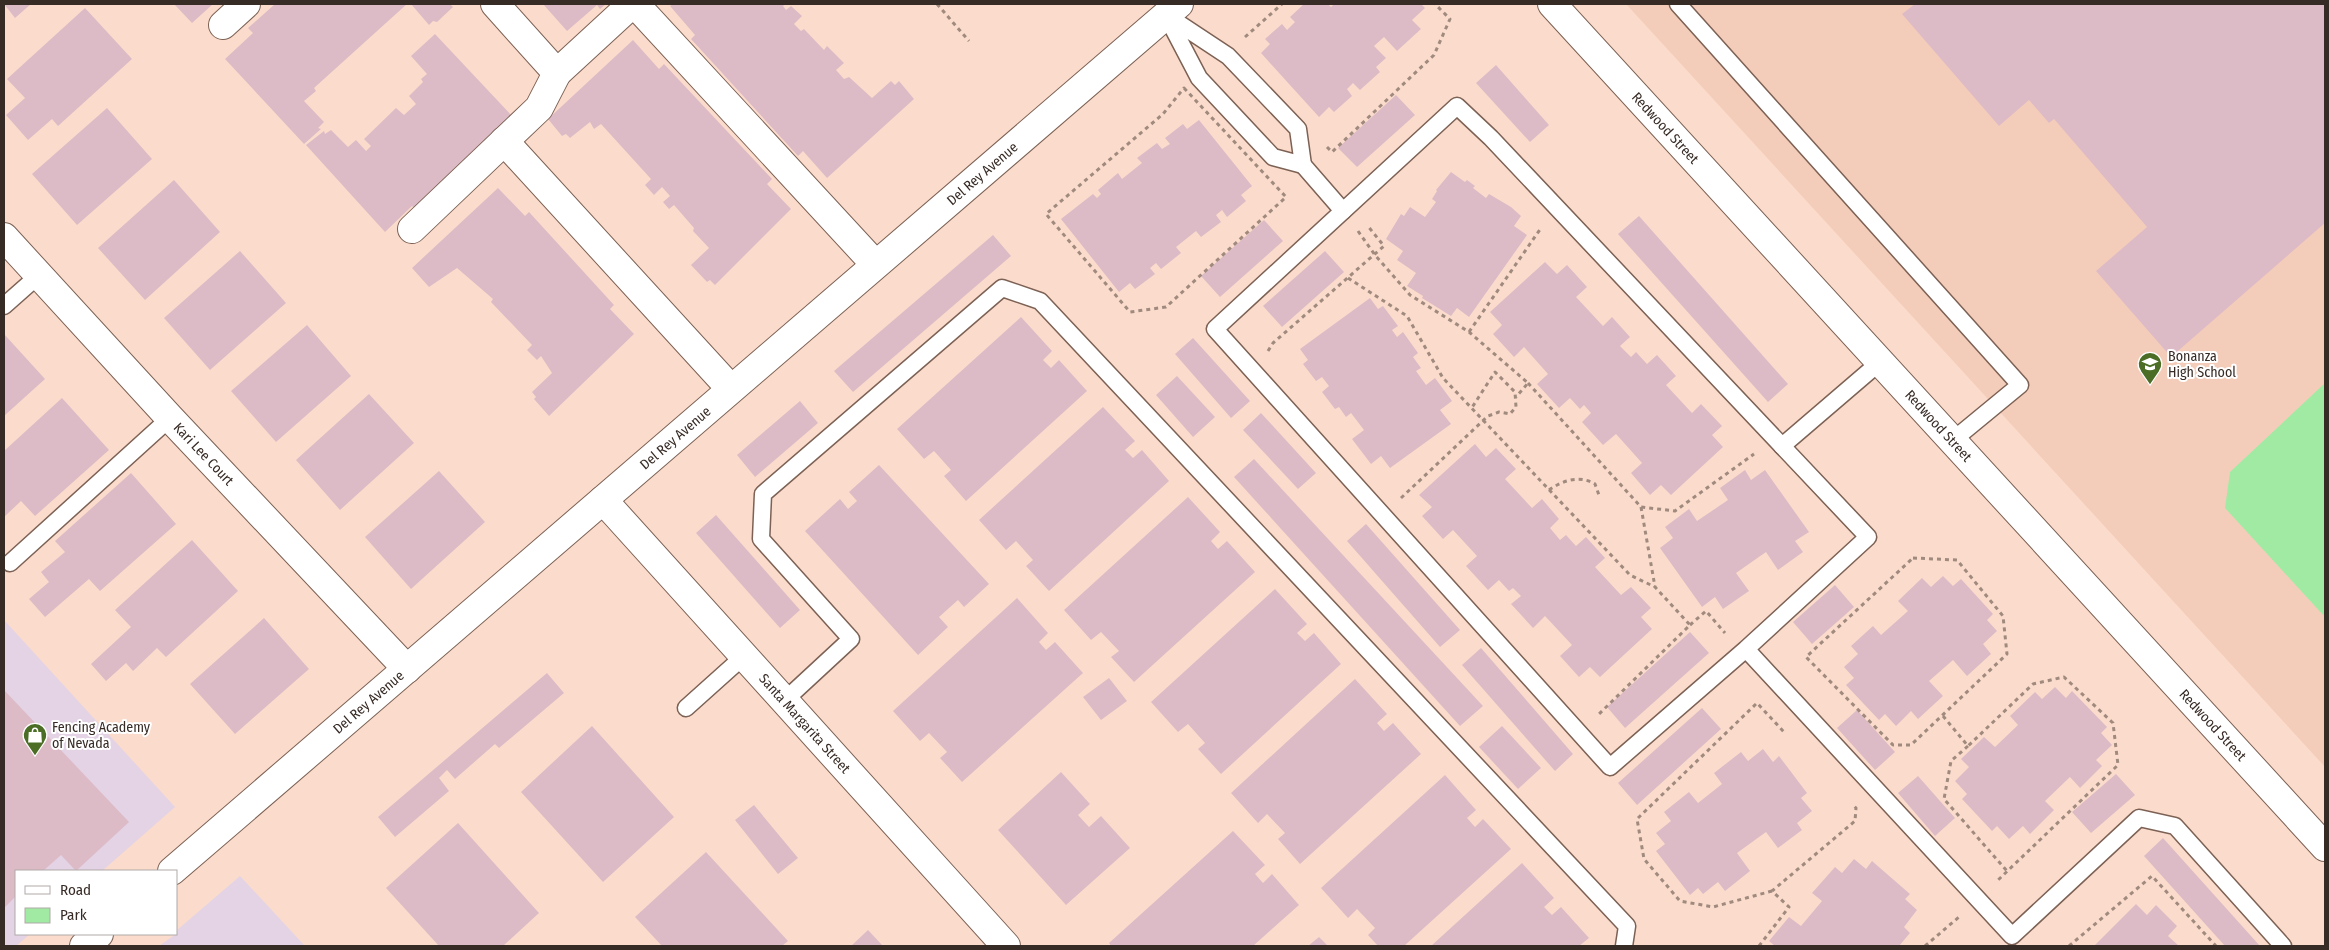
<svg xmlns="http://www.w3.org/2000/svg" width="2329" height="950" viewBox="0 0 2329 950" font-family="'Fira Sans Condensed',sans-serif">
<rect width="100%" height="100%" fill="#fbdccc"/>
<g fill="#e3d3e5">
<path d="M4 620 175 807 102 871H16V934H30L16 946H4Z"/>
<path d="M240 876 305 946H159L176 934V931Z"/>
</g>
<path fill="#f4cdba" d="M1626 4H2325V767Z"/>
<path fill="#a0eaa3" d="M2325 383V617L2225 508 2230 472Z"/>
<g fill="#ddbbc6">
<path d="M4 4H31L15 18Z"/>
<path d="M174 4H213L192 23Z"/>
<path d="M275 4H407L314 88 316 91 304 101 324 122 318 128 321 129 304 144 225 59 253 33 248 28Z"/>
<path d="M411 4H450L453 7 437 22 433 21 429 25Z"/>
<path d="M543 4H606L600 9 597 5 567 31Z"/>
<path d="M673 4H786L783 6 786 10 791 6 802 16 794 24 801 31 804 29 824 50 827 46 844 63 836 70 844 79 849 77 872 98 891 81 895 85 899 81 914 99 827 178 803 151 798 156 691 39 695 35 670 6Z"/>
<path d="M1304 4H1328L1331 7 1334 4H1421L1425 8 1412 20 1421 29 1397 51 1384 37 1374 46 1386 58 1376 67 1380 72 1360 90 1353 83 1347 89 1352 96 1334 112 1329 107 1319 117 1261 53 1270 44 1265 39 1282 24 1287 30 1295 22 1290 17Z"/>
<path d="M1915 4H2325V223L2171 357 2096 271 2147 227 2054 119 2049 123 2029 100 1999 126 1902 14Z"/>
<path d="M85 8 132 59 58 126 52 119 28 140 6 115 25 98 7 79Z"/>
<path d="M435 34 512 116 483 142 487 146 417 211 412 206 385 232 306 145 324 131 325 134 331 130 348 147 356 140 366 151 371 146 364 139 396 108 404 115 416 104 409 96 423 82 421 79 427 74 411 56Z"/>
<path d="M633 40 659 69 664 64 772 179 767 184 791 209 715 285 710 280 707 282 691 265 709 248 693 231 694 228 674 205 669 209 663 202 670 196 662 187 654 195 645 185 651 179 601 124 594 129 590 122 570 138 566 134 562 136 548 119Z"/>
<path d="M1496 65 1549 125 1530 142 1476 83Z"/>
<path d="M1396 95 1415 115 1357 167 1338 148Z"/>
<path d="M107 108 152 159 77 225 32 174Z"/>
<path d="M1199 120 1252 186 1241 195 1246 201 1227 217 1222 210 1216 215 1221 222 1201 237 1196 231 1176 247 1181 253 1161 269 1156 263 1150 268 1155 274 1135 289 1130 283 1119 292 1061 219 1093 194 1097 198 1101 194 1098 190 1118 173 1122 179 1142 163 1137 158 1157 143 1162 149 1170 144 1165 138 1183 124 1187 129Z"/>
<path d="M1451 172 1465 182 1467 180 1475 186 1473 188 1486 198 1489 194 1511 207 1521 216 1514 226 1527 235 1469 317 1457 308 1451 316 1422 298 1423 296 1407 286 1416 273 1397 260 1403 251 1386 239 1401 214 1404 216 1410 207 1425 217 1436 202 1432 199 1437 191 1436 190Z"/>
<path d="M174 180 220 232 145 300 98 248Z"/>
<path d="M498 188 525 216 529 212 614 305 610 309 634 334 549 416 534 399 536 397 532 392 552 373 541 356 537 360 527 350 532 345 491 302 493 299 457 268 429 287 412 268Z"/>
<path d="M1639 216 1788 384 1768 402 1618 234Z"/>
<path d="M1264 220 1283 241 1220 297 1201 276Z"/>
<path d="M993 235 1011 256 853 392 834 371Z"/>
<path d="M240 251 286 303 210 370 164 318Z"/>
<path d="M1325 251 1344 272 1282 327 1263 306Z"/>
<path d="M1545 262 1557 274 1567 265 1587 287 1576 297 1603 326 1612 317 1630 337 1620 346 1631 357 1636 352 1647 364 1657 355 1676 376 1666 385 1692 413 1701 404 1722 426 1712 435 1723 447 1671 495 1661 485 1650 495 1631 473 1642 463 1616 434 1603 445 1582 422 1591 413 1584 405 1580 409 1570 398 1559 408 1537 384 1548 374 1524 347 1514 357 1493 334 1502 325 1490 312Z"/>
<path d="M1370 298 1378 309 1383 306 1398 326 1392 330 1397 337 1403 332 1418 353 1413 357 1421 368 1416 371 1426 385 1435 378 1452 401 1440 410 1451 424 1390 468 1381 456 1371 464 1352 439 1364 430 1351 413 1346 417 1339 407 1335 409 1322 392 1329 386 1322 377 1316 381 1303 364 1308 360 1300 349Z"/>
<path d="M1021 317 1052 351 1043 360 1051 368 1059 360 1087 391 966 501 944 476 951 470 934 451 924 459 897 429Z"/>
<path d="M307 325 351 376 276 442 231 391Z"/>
<path d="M4 334 45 379 4 416Z"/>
<path d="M1193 338 1250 401 1231 418 1175 354Z"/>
<path d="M1177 376 1215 417 1193 437 1156 395Z"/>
<path d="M369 394 414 443 340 510 296 460Z"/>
<path d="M62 398 109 450 35 516 21 501 4 517V451Z"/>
<path d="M800 401 818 423 755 477 737 455Z"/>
<path d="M1103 407 1135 441 1125 450 1133 458 1142 450 1169 481 1049 591 1026 566 1033 560 1016 541 1006 550 979 520Z"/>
<path d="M1261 413 1316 473 1298 489 1243 430Z"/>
<path d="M1475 444 1486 457 1496 448 1516 469 1505 479 1532 508 1542 499 1559 519 1550 528 1560 540 1566 535 1576 546 1586 537 1605 558 1595 567 1621 595 1631 587 1651 608 1641 617 1652 629 1600 677 1590 667 1579 677 1560 656 1572 645 1545 616 1533 628 1511 604 1521 596 1513 588 1509 591 1499 580 1488 590 1466 566 1477 556 1453 530 1443 539 1422 516 1432 507 1419 495Z"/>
<path d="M1254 459 1483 706 1460 726 1234 477Z"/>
<path d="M879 465 989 584 964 607 958 600 939 617 948 627 918 655 805 531 840 499 848 509 857 501 849 492Z"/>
<path d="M1745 470 1751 480 1765 470 1809 532 1795 541 1803 552 1778 570 1766 552 1736 573 1749 591 1723 609 1715 597 1702 607 1660 548 1673 538 1665 527 1689 509 1697 521 1728 500 1720 488Z"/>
<path d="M439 471 485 522 411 589 365 537Z"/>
<path d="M131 473 176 524 100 591 89 579 45 617 29 599 49 582 41 572 65 552 55 541Z"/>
<path d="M1188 497 1220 532 1211 541 1218 549 1227 541 1255 572 1134 682 1111 657 1119 651 1101 632 1091 640 1064 610Z"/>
<path d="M716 515 800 610 780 628 696 533Z"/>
<path d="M1366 524 1460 630 1440 647 1347 541Z"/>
<path d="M192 540 238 591 166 657 157 648 133 671 126 663 106 681 91 664 131 627 115 610Z"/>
<path d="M1943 576 1953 586 1961 579 1993 614 1987 620 1997 631 1983 644 1991 654 1967 676 1953 660 1929 681 1943 696 1918 719 1911 711 1896 726 1885 714 1879 720 1846 685 1854 678 1844 667 1858 654 1851 646 1873 626 1881 635 1908 611 1898 601 1922 578 1931 587Z"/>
<path d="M1835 585 1854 607 1812 644 1793 622Z"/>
<path d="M1275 589 1307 624 1297 633 1305 641 1314 633 1341 664 1221 774 1198 749 1205 743 1188 724 1178 732 1151 702Z"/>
<path d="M1017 598 1048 633 1039 642 1046 650 1055 642 1083 673 962 782 940 758 947 752 929 733 920 741 893 711Z"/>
<path d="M264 618 309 669 235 734 190 684Z"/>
<path d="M1690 632 1709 653 1625 728 1607 707Z"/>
<path d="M1481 648 1573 754 1555 771 1462 665Z"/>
<path d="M547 673 564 693 499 748 495 744 455 779 447 770 439 778 449 791 395 837 378 817Z"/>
<path d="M1109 678 1127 701 1101 720 1083 697Z"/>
<path d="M1355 679 1387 714 1377 723 1384 731 1393 723 1421 754 1300 864 1278 839 1285 833 1267 814 1258 823 1231 793Z"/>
<path d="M2055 687 2066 698 2072 691 2107 727 2101 733 2112 745 2096 760 2102 766 2080 788 2070 777 2045 801 2054 810 2030 834 2023 826 2009 839 1997 826 1992 831 1962 799 1967 794 1955 781 1969 767 1961 759 1984 737 1995 747 2018 725 2010 716 2035 692 2042 699Z"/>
<path d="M4 690 129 822 76 871 61 855 43 871H16V896L4 908Z"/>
<path d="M1702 708 1721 729 1637 805 1618 783Z"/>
<path d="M1857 710 1895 752 1875 770 1837 728Z"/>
<path d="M592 726 674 817 603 882 521 792Z"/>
<path d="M1502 726 1541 768 1518 789 1479 747Z"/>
<path d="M1763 749 1773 762 1779 756 1807 793 1801 798 1812 811 1797 823 1802 830 1778 848 1766 832 1737 853 1750 871 1725 891 1718 882 1703 894 1698 888 1690 895 1656 851 1665 844 1656 833 1671 821 1664 812 1689 792 1698 803 1722 784 1714 773 1741 752 1748 761Z"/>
<path d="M1061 772 1090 804 1078 815 1089 827 1101 816 1130 848 1066 905 998 830Z"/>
<path d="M2116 774 2135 795 2091 833 2072 812Z"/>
<path d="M1445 775 1476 810 1467 818 1475 827 1483 819 1511 849 1404 946H1378L1368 935 1375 928 1357 909 1348 918 1321 888Z"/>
<path d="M1918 776 1955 818 1935 836 1898 793Z"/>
<path d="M754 805 798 858 778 874 735 820Z"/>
<path d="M458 823 539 913 503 946H439L386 888Z"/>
<path d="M1233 831 1265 865 1255 874 1263 883 1272 874 1299 905 1253 946H1111L1109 943Z"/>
<path d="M2163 838 2260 946H2225L2144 856Z"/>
<path d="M706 852 788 941 782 946H662L635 917Z"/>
<path d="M1854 859 1866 869 1872 861 1910 894 1905 899 1917 910 1904 927 1910 933 1899 946H1775L1769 941 1789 917 1801 926 1822 901 1812 893 1835 867 1842 873Z"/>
<path d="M1522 863 1554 898 1544 907 1552 915 1561 907 1589 938 1579 946H1431Z"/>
<path d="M2136 904 2147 915 2156 905 2177 926 2168 936 2179 946H2094Z"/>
<path d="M868 930 883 946H851Z"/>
<path d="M1319 937 1328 946H1308Z"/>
</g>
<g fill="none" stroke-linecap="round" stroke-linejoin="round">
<g stroke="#7c6154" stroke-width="19">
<g id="lane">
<path d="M1678 4 2020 385 1952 441"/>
<path d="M1166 15 1228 56 1298 129 1303 165 1273 157 1199 78Z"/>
<path d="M1303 165 1343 211"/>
<path d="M4 306 39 275"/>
<path d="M1782 446 1880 362"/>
<path d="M10 563 170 418"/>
<path d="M1746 649 1868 537 1491 138 1457 106 1215 329 1610 767 1746 649 2012 936 2139 818 2175 826 2283 946"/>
<path d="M784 701 851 639 761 539 763 494 1002 288 1040 301 1627 926 1624 946"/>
<path d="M686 708 744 656"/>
</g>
</g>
<g stroke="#7c6154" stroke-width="30">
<g id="street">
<path d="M495 4 557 73 632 4"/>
<path d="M635 4 875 264"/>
<path d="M223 25 246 4"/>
<path d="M504 141 731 389"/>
<path d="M412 229 539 108 557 73"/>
<path id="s1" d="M4 237 170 418 407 669"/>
<path id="s2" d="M603 500 1006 946"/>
</g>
</g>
<g stroke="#7c6154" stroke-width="30">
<g id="secondary">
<path id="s3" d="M1552 4 2325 847"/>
<path id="s4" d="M172 871 1179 4"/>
<path d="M84 946 99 934"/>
</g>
</g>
<g stroke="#a08a7e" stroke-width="3" stroke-dasharray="4 4" stroke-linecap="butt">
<path d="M937 4 969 41"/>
<path d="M1245 37 1282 4"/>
<path d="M1184 88 1286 197 1166 307 1130 312 1046 214 1163 114Z"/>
<path d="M1327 147 1332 152 1434 55 1450 19 1435 4"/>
<path d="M1358 231 1375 255 1410 295 1469 332 1528 383 1516 397"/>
<path d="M1348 278 1407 316 1443 378 1630 575 1655 587 1690 625 1598 715"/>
<path d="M1469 332 1541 228"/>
<path d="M1268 351 1273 343 1384 246 1367 225"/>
<path d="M1528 383 1641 507 1675 511 1754 454"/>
<path d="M1549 490C1563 480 1580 475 1595 484L1599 495"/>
<path d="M1401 498 1488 416 1499 412 1510 414 1516 407 1515 392 1495 372 1471 409"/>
<path d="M1641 507 1655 587"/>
<path d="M1913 558 1957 560 2003 616 2007 654 1911 745H1893L1806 657Z"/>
<path d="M1690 625 1706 611 1725 633"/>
<path d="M1943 716 1968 746 2033 684 2064 677 2113 723 2118 765 1996 882"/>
<path d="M1968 746 1951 761 1944 799 2007 871"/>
<path d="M1772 891 1713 907 1680 901 1644 859 1637 819 1757 703 1784 732"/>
<path d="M1759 946 1789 907 1772 891 1855 821 1856 808 1854 806"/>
<path d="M1925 946 1959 917"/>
<path d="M2069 946 2152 876 2216 946"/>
</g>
<use href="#lane" stroke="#fff" stroke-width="16"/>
<use href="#street" stroke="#fff" stroke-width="28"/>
<use href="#secondary" stroke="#fff" stroke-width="28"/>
</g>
<defs>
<g id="school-pin" transform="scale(1.25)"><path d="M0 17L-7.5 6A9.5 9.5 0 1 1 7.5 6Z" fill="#4b6d25" stroke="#fff"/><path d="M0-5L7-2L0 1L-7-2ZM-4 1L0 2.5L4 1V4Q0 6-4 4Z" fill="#fff"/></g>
<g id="shop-pin" transform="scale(1.25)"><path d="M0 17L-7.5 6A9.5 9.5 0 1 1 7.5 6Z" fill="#4b6d25" stroke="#fff"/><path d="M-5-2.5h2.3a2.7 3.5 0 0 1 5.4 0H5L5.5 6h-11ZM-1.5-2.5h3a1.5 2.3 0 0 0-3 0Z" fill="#fff"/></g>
</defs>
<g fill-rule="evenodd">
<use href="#school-pin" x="2150" y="364"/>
<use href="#shop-pin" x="35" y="735"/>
</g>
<g text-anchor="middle" stroke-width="4" stroke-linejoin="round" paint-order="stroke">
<g font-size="14" fill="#372b25" stroke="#fff">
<text dy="5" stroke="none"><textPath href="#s3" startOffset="168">Redwood Street</textPath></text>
<text dy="5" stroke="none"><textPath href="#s4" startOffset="1069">Del Rey Avenue</textPath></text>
<text dy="5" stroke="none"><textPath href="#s3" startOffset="572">Redwood Street</textPath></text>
<text dy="5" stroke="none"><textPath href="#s4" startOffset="664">Del Rey Avenue</textPath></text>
<text dy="5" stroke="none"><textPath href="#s1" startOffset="295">Kari Lee Court</textPath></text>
<text dy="5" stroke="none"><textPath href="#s4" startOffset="259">Del Rey Avenue</textPath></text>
<text dy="5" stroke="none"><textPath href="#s2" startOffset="301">Santa Margarita Street</textPath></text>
<text dy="5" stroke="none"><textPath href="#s3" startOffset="978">Redwood Street</textPath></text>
</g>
<g font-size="14" fill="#372b25" stroke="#fff" text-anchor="start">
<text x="2168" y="361">Bonanza<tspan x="2168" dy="16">High School</tspan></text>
<text x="52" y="732">Fencing Academy<tspan x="52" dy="16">of Nevada</tspan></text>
</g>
</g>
<rect width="2329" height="950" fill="none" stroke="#372b25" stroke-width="10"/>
<rect x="15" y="870" width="162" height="65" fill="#ffffff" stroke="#afaaa8"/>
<rect x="25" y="886" width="25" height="8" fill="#ffffff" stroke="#afaaa8"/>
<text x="60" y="895" font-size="15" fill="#372b25">Road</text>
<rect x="25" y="908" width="25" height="15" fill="#a0eaa3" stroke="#afaaa8"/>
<text x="60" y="920" font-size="15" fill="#372b25">Park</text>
</svg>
